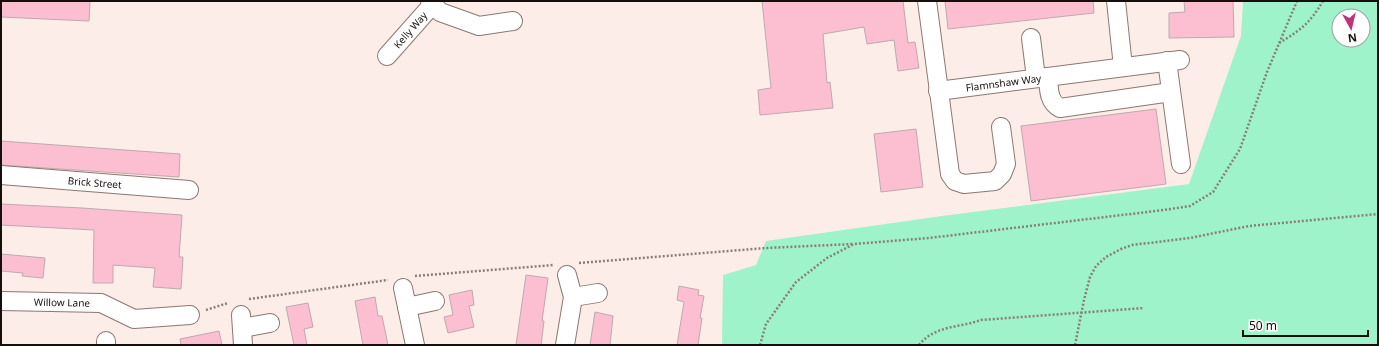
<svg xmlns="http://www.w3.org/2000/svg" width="1379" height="346" viewBox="0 0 1379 346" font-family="'Noto Sans',sans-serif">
<rect width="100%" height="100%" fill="#fcede8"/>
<path fill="#9ff3ca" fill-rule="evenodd" d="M1243 1H1378V345H722L723 275 756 265 766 241 942 216 1189 184 1241 36ZM1339 16H1363V40H1339Z"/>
<g fill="#fcbfd2" stroke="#c0a8af">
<path d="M1 1H90L89 21 1 17Z"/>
<path d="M762 1H903L908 43 915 42 919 68 898 71 894 40 867 44 864 27 823 34 827 83 830 82 833 108 760 115 758 90 771 88Z"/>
<path d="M945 1H1093L1094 13 948 29Z"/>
<path d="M1184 1H1233L1234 37 1169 38V13L1185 12Z"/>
<path d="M1156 109 1166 184 1031 201 1021 126Z"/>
<path d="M916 129 923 187 881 192 874 134Z"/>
<path d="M1 141 180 154 179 177 1 165Z"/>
<path d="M1 204 82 208 182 215 179 257H183L181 289 153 287 155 268 113 265V283H93L94 230 1 225Z"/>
<path d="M1 254 45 258 43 278 22 276 23 273 1 271Z"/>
<path d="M526 275 548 278 542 321H544L541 345H516Z"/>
<path d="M679 286 699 290 698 295 704 296 700 318H702L698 345H677L684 302 677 300Z"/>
<path d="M472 290 474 305 469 306 474 327 448 333 444 317 453 315 449 295Z"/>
<path d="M375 297 378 316H382L388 345H363L355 301Z"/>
<path d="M308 303 313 327 304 329 307 345H294L286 307Z"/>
<path d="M595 312 613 316 610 345H590Z"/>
<path d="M219 331 222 345H181L180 339Z"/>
</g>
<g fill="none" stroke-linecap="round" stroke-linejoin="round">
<g stroke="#8c7770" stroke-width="20">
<g id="minor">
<path d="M430 1 440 12 479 26 513 21"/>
<path d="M927 1 950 174 955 181 964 184 995 181 1002 174 1006 164 1001 127"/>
<path d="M1116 1 1123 67"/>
<path d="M1031 38 1036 78"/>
<path id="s1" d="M387 56 433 4"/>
<path d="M1167 61 1181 164"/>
<path d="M1048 77C1049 88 1048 102 1060 108L1171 92"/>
<path id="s2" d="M938 91 1180 60"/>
<path id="s3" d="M1 175 189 190"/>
<path d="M403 288 415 345"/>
<path d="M573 297 598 293"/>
<path id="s4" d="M1 301 101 303 134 319 190 315"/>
<path d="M407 307 435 301"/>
<path d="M241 315 243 345"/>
<path d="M242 328 270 323"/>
<path d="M106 341V345"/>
<path d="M565 345 573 297 567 275"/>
</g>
</g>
<g stroke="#897e7a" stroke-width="2.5" stroke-dasharray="2 2" stroke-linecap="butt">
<path d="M1279 43C1301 30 1310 23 1323 1"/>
<path d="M579 263 766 248 853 244"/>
<path d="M415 276 554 265"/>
<path d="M249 299 388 280"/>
<path d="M206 310 228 303"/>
<path d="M760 345 766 324 796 282 827 258 854 244 929 238 1164 210 1190 206 1213 192 1240 149 1267 72 1297 1"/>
<path d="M919 345C935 325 959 328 981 320L1144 308"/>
<path d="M1075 345 1084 300 1090 277 1096 266 1106 257 1121 249 1132 245 1190 238 1249 226 1378 214"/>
</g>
<use href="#minor" stroke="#fff" stroke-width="18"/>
</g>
<g text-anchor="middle" stroke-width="3" stroke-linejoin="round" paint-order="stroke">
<g font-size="10" fill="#150e0b" stroke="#fefefe">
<text dy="4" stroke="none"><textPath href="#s1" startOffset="35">Kelly Way</textPath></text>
<text dy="4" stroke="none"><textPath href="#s2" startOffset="66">Flamnshaw Way</textPath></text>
<text dy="4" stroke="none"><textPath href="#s3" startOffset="94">Brick Street</textPath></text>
<text dy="4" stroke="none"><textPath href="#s4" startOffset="61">Willow Lane</textPath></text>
</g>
</g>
<rect width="1379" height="346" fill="none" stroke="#150e0b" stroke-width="4"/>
<g transform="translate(1351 28) rotate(172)"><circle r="19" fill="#fefefe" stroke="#a19e9d"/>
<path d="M0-3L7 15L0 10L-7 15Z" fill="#bc3472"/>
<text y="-6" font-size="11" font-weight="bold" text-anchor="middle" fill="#150e0b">N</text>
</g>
<path d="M1243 330v6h125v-6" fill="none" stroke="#150e0b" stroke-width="2"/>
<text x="1249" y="330" font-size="12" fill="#150e0b" stroke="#fefefe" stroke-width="3" paint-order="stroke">50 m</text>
</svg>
